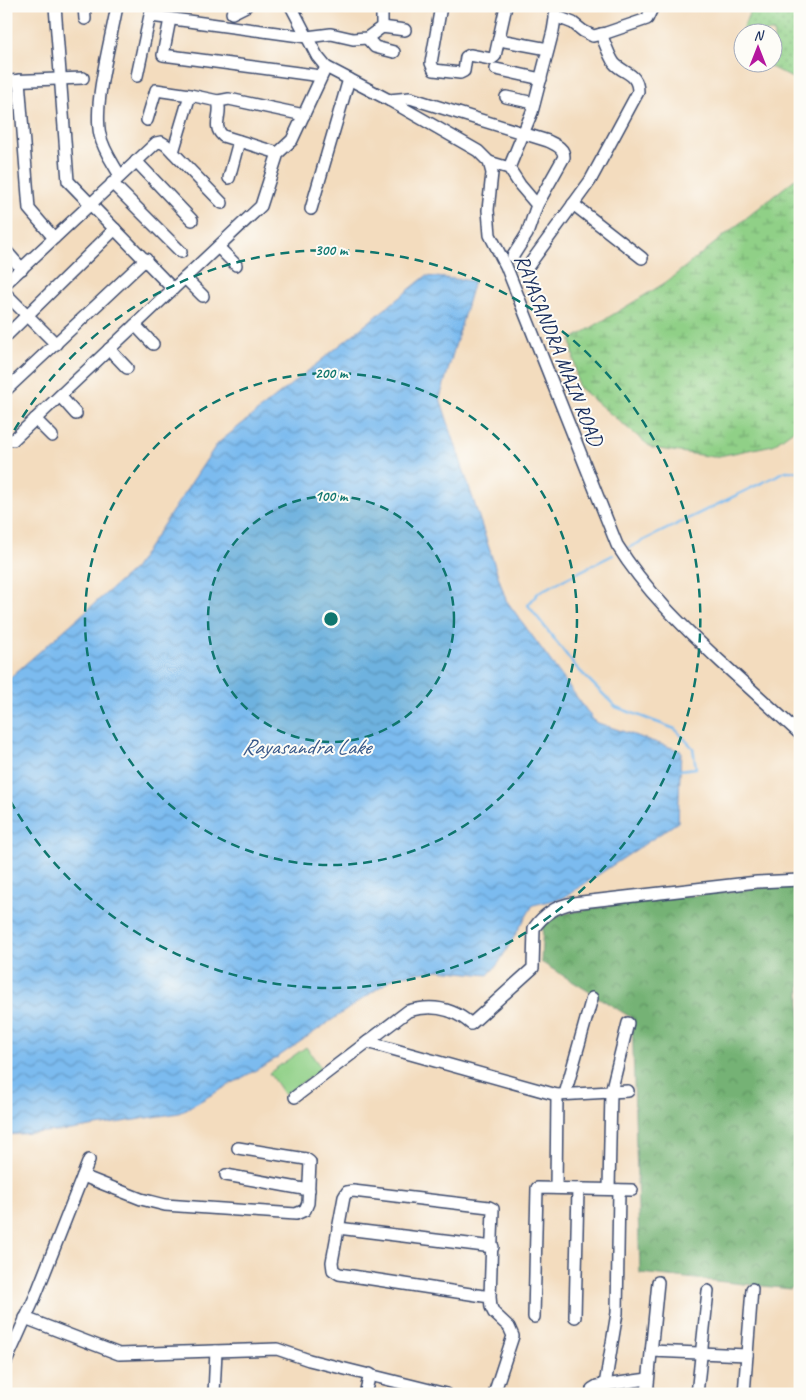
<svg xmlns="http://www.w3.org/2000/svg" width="806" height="1400" viewBox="0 0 806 1400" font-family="Caveat,sans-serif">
<defs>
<pattern id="grass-dots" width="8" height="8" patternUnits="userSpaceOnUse" patternTransform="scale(1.25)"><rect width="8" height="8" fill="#90d087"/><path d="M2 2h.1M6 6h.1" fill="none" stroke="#75a972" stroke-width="1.8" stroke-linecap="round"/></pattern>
<pattern id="forest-crowns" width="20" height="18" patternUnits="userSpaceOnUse" patternTransform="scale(1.25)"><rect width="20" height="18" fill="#74b274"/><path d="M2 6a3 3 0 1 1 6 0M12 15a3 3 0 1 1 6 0" fill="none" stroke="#5e9162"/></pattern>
<pattern id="wetland-marsh" width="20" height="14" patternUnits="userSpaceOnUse" patternTransform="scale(1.25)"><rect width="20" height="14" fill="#90d087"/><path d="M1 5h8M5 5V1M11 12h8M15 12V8" fill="none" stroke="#75a972"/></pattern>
<pattern id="water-waves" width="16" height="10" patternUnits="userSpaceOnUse" patternTransform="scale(1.25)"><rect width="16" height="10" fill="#7bbbef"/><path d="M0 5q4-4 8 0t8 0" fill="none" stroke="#6498c5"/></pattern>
</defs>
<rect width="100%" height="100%" fill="#fdfcf7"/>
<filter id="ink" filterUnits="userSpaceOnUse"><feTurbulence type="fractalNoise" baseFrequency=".02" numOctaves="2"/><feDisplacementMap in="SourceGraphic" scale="10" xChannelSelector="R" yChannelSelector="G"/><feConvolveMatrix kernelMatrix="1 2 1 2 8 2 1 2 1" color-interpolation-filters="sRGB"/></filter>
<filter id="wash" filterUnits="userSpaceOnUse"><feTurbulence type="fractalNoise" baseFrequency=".0096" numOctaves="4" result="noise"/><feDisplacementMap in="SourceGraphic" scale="20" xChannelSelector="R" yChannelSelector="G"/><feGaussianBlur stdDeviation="1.12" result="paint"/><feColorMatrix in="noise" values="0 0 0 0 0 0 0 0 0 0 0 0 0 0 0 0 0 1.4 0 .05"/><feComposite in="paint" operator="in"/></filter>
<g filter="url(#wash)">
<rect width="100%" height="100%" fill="#f3dcbe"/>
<path fill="url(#grass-dots)" stroke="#568072" d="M752 6H800V82L763 63 774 62V32H744L743 52 735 48Z"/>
<path fill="url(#forest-crowns)" stroke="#487069" d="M781 886 800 887V1280L791 1289 640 1273 632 1018 541 962 543 925 562 914 624 903Z"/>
<path fill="url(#wetland-marsh)" stroke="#568072" d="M800 175V425L773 445 714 457 652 448 578 387 571 340 665 283Z"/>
<path fill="#90d087" stroke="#568072" d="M306 1047 322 1069 284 1095 269 1073Z"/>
<path fill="url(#water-waves)" stroke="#4b75a6" d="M426 276 474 281 440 398 506 600 595 722 681 751 678 822 563 898 533 905 498 964 488 975 439 970 396 976 272 1061 179 1113 71 1130 6 1135V681L134 569 217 444Z"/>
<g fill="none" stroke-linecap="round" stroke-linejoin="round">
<g stroke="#7bbbef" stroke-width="2.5">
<path d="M628 548 786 471 800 472"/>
<path d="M613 555 539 592 528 605 575 666 616 707 675 729 693 748 696 768 679 770"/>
</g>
</g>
</g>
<g filter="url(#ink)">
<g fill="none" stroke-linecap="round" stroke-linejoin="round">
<g stroke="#3b496c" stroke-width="14">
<g id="minor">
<path d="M55 6 68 181 173 289"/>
<path d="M84 6 85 19"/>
<path d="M117 6C111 40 93 103 100 135 103 150 113 163 120 176"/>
<path d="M291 6 317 56 326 67 389 100 478 151 489 162 492 173 488 210 490 235 506 266 617 545C645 590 682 626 721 662 747 686 774 710 800 734"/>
<path d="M441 6 431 63 434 70 460 73 464 71 466 57 470 55 491 59 495 56 506 6"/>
<path d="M232 13 246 6"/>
<path d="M382 13V27"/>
<path d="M151 16 307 37 331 34 353 39 367 38 382 27 405 30"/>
<path d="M555 16 573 23 583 31 593 36 606 33 647 19 653 6"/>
<path d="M170 19 163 55 321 76"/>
<path d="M367 38 375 47 394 52"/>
<path d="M505 41 548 49"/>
<path d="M496 69 541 79"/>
<path d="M137 76 152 6"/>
<path d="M19 80 29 209 54 238"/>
<path d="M6 81 83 78"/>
<path d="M506 97 534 103"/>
<path d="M389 100 410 98 548 141C556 145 564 148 564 157L537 205 527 234 513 256"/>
<path d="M218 101 229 99 304 115"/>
<path d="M147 120 156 90 190 95 218 101C223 114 211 126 223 136L278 153"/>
<path d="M173 152 190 95"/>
<path d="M136 161 192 220"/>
<path d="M489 162 509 168 520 185 537 205"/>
<path d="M509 168 532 112 553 31 557 6"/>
<path d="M229 178 239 141"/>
<path d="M112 183 181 252"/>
<path d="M573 204 642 258"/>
<path d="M311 209 349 79"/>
<path d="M218 247 236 265"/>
<path d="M6 251 22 269"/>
<path d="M529 265 590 181 638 92C638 72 623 74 614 63 609 56 605 43 601 34"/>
<path d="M185 278 203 296"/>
<path d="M6 283 156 143 161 142 166 145 222 203"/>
<path d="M6 294 56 344"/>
<path d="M135 325 153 344"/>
<path d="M6 336 115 229"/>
<path d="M109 349 127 368"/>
<path d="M6 390 146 259"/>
<path d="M60 396 76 414"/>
<path d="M35 419 52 436"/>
<path d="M13 440 261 206 278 153 292 140 326 67"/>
<path d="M367 1042 557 1095 628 1091"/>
<path d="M565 1094 592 998"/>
<path d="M295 1097 408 1011C432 1004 453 1008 471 1024L533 968 534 928C544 914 556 906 573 903L757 882 800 880"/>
<path d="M226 1175 309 1190"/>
<path d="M83 1176 141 1199 165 1205 296 1214 305 1210 308 1203 310 1162 306 1159 238 1148"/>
<path d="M556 1188 557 1095"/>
<path d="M609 1189 611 1092 628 1023"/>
<path d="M338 1228 493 1247"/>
<path d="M490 1297 339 1274 333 1270 332 1262 344 1197 347 1192 353 1191 489 1207 493 1209 490 1297 491 1307 494 1313 509 1327 513 1336 494 1394"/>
<path d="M534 1317 537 1188 632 1190"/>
<path d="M575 1317 578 1189"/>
<path d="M25 1318 119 1354 277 1349 309 1360 446 1394"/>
<path d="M651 1351 747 1355"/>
<path d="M6 1362 35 1297 89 1160"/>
<path d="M605 1385 617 1313 619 1190"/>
<path d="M214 1394 216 1351"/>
<path d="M365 1394 370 1374"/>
<path d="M591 1394 592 1389 597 1386 648 1379"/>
<path d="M647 1394 658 1282"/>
<path d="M697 1394 708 1291"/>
<path d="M744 1394 752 1289"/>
</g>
</g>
<use href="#minor" stroke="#fff" stroke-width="11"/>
</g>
</g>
<circle cx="331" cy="619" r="123" fill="#0f766e" fill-opacity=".12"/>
<g fill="none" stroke="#0f766e" stroke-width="2.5" stroke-dasharray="9 6">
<circle cx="331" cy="619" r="123"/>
<circle cx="331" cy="619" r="246"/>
<path d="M7 443A369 369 0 1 1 7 795"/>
</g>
<g text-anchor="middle" stroke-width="4" stroke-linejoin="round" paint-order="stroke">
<g font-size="21" fill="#1b2f5e" stroke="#fdfcf7">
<text transform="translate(559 350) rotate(68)" y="7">RAYASANDRA MAIN ROAD</text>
</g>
<g font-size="22" font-style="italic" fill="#38598a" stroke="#fdfcf7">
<text x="306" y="754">Rayasandra Lake</text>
</g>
</g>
<circle cx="331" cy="619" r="8" fill="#0f766e" stroke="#fdfcf7" stroke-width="2.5"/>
<g font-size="15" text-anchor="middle" font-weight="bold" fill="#0f766e" stroke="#fdfcf7" stroke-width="4" stroke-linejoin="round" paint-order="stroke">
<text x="331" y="255">300 m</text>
<text x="331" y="378">200 m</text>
<text x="331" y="501">100 m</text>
</g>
<rect width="806" height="1400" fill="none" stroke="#fdfcf7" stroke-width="25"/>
<g transform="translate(758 48)"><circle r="24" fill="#fdfcf7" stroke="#a3aaba"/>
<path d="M0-4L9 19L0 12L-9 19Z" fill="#b5179e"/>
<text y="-8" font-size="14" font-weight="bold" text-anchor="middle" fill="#1b2f5e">N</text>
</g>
</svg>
